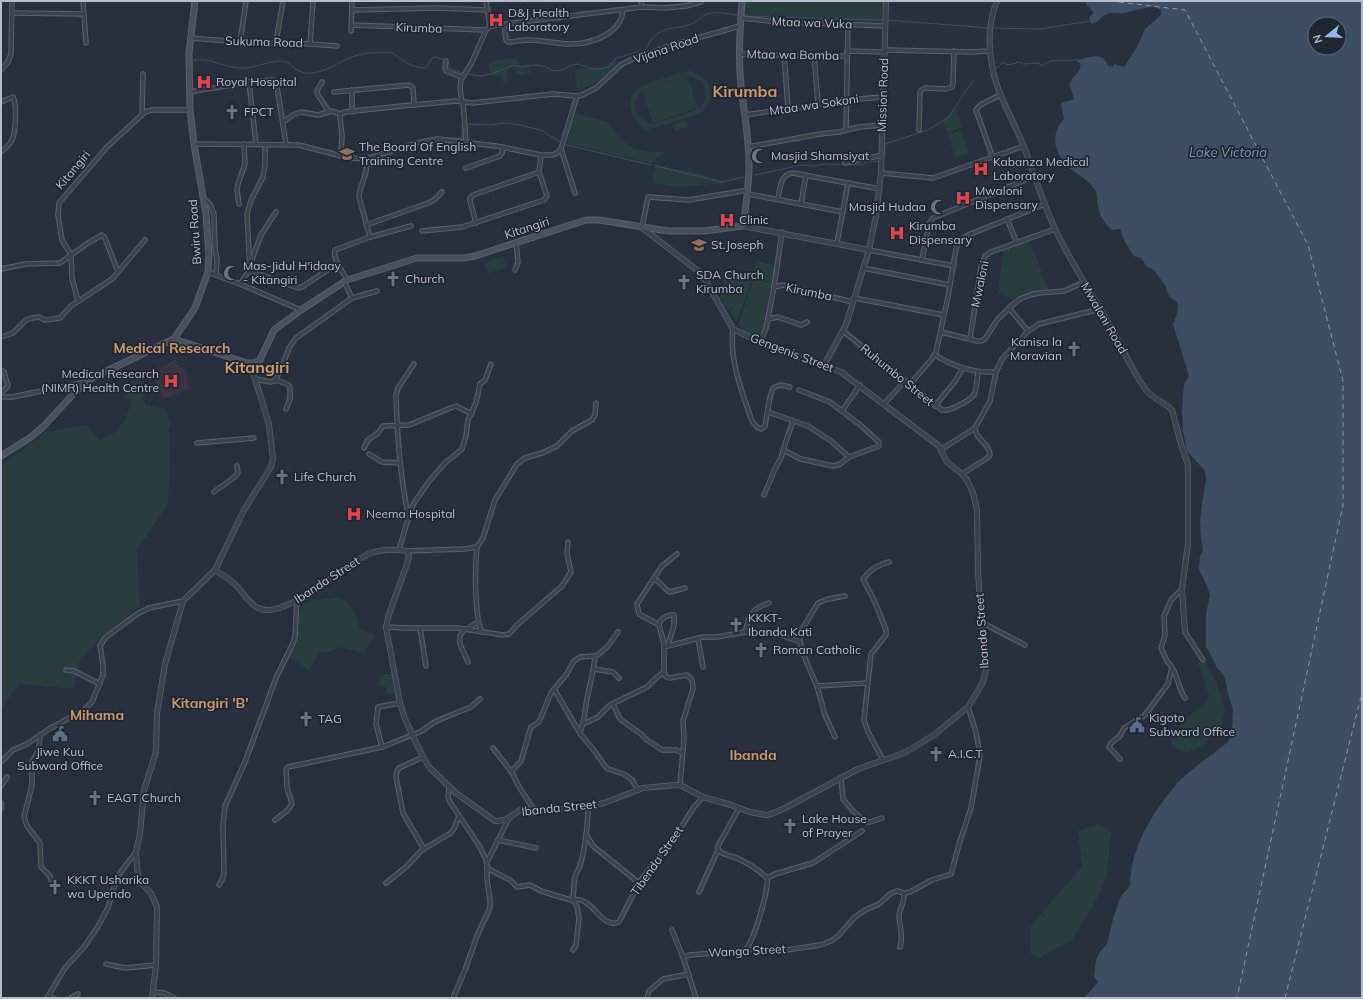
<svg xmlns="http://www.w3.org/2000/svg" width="1363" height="999" viewBox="0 0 1363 999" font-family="Mulish,sans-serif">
<rect width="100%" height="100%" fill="#27303c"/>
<path fill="#373541" d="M176 359 179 368 181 367H185L189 389 163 399 152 373Z"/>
<g fill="#2a3d3e" fill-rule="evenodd">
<path d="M745 1H883L882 22 813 20 744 15Z"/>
<path d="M516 58 520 65 527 64 530 73 522 76 516 73 514 69 508 70 507 82 504 83 501 77 490 75 489 64 496 60Z"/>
<path d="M617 61 618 64 595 83 577 92 575 70 594 67Z"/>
<path d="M686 71C708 72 719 95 703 111V113L644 131C641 123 633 119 631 110 626 89 644 85 659 80 668 77 677 74 686 71ZM688 76C696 78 704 81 705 91 706 97 705 103 700 107 694 112 662 121 653 124 635 119 629 104 642 91Z"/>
<path d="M688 76 698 108 653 123 642 91Z"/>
<path d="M955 108 962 127 948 133 943 122Z"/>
<path d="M575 113 608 122C616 135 627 149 643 151 650 152 658 152 665 152L650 163 566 143Z"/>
<path d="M686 120 688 127 675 131 672 124Z"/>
<path d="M961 130 969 153 955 158 948 134Z"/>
<path d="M655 164 673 169 691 171 727 183 681 187 652 183Z"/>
<path d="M1030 240 1049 292C1035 292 1026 294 1015 301L998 293 1003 249Z"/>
<path d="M503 257 507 267 488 273 484 263Z"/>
<path d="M756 260 776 266 765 314 768 315 760 338 742 331 738 324 752 285Z"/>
<path d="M726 270 741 272V276L752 280 737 321 719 297 728 287 723 282 722 277Z"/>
<path d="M134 380 143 383 148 388 142 398 146 405 164 409 171 423 169 429 170 457 168 504 137 550 140 606 99 640 80 659 74 689 19 684 7 700 1 714V466L46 432 86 425 100 440 116 432 126 419 131 399 128 400 123 397 127 391H130L132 385 130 381Z"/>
<path d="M339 597C353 606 356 613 360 629L375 635 364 653 340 647 327 653 320 652 309 670 289 657 298 638 299 617 302 606 310 601Z"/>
<path d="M1198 662 1206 663 1217 684 1225 709 1222 725 1203 745 1187 753 1172 747 1171 736 1190 715 1203 705 1209 696Z"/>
<path d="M381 674 393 675 396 685 394 694 387 693 386 687 379 686Z"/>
<path d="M1099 824 1111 831 1107 875 1098 897 1072 940 1039 958 1030 952 1031 925 1082 867 1078 831Z"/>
</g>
<path fill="#3f4d63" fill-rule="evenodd" d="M1087 1H1362V998H1084L1098 982 1094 977 1096 960 1099 953 1107 944 1114 915 1121 896 1130 886C1130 852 1149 818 1170 792 1174 787 1178 782 1182 778 1197 765 1213 754 1228 742L1232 733 1233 709 1228 694 1225 679 1223 674 1217 668 1206 646V614L1210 595 1207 586 1199 569 1200 556 1203 550 1201 539 1200 522 1202 504 1206 480 1205 471 1187 451 1183 431 1182 409 1184 384 1189 376 1173 324 1177 314 1178 307 1177 302 1169 296 1165 285 1154 270 1147 267 1141 258 1134 256 1132 253 1125 242 1120 229 1112 230C1102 221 1099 214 1097 201 1097 198 1097 194 1096 192 1091 182 1079 175 1071 169 1054 154 1049 136 1064 119L1061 103 1074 99C1073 95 1071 90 1070 86 1069 76 1083 74 1080 63L1076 61V59L1079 60C1086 58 1096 54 1103 58 1105 60 1107 64 1109 66L1113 67 1114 64 1124 67 1137 47 1145 29 1161 15V10C1152 3 1134 12 1124 13 1118 14 1113 12 1108 14 1101 15 1099 23 1092 24L1090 21 1089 17 1094 13 1086 4ZM1315 24H1339V48H1315Z"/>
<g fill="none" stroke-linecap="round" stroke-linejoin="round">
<g stroke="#3f4d63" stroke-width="1">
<path d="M744 16 883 20"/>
<path d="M886 20 989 28"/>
<path d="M992 28 1040 29 1090 21"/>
<path d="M193 60C199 60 205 59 211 61 221 64 230 68 241 68 255 69 269 60 283 61 292 62 295 75 313 73 330 71 341 59 358 55 368 52 380 53 391 52 402 60 411 68 426 68L432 58 436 57 445 60"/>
<path d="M448 62 450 68 463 73"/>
<path d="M996 69 1003 62 1008 65 1020 62 1023 64 1039 63 1041 66 1050 61 1075 60"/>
<path d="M466 74 481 76 494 73 513 65 522 67 533 65 543 66 554 71 563 70 572 65 578 64 592 69H599L609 67 616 58 645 50C660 21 671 33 694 23 698 21 702 16 707 14 716 11 728 14 738 15"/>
<path d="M467 124 492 125 504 123 521 125 543 131 560 142"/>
<path d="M442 138H462V125"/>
<path d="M431 139 432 137 436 138"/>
<path d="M567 145 651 165"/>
<path d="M884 155 885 144 928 130 949 117 963 95 974 80"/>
<path d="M370 162 418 144"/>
<path d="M656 166 722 182 744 177"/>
<path d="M755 175 801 165 814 166 825 164 862 165 868 162 879 161"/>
</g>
<g stroke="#8293ac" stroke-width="1" stroke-dasharray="5 4" stroke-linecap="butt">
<path d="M1110 1 1185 10 1308 245 1343 381V505L1237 998"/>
<path d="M1285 998 1362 693"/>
</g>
<g stroke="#59606b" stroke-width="5.5">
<g id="minor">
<path d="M83 1 86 43"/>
<path d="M641 1 642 7"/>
<path d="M352 10 437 8 488 10"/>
<path d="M12 13 83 14"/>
<path d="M741 18 769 21 884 26"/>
<path d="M504 24 506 40 508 42C515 42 522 40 530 40 543 40 557 44 570 44 592 44 621 34 623 10"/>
<path d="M351 25 486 30 490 26 486 1"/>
<path d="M490 26 642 7 664 8 686 6 701 2"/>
<path d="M351 31 352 1"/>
<path d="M190 38 267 44 276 42 297 43 337 46"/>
<path d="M240 42 246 1"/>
<path d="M276 42 283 1"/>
<path d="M310 44 313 1"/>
<path d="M885 50 971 52 990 51"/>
<path d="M847 51 885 52"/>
<path d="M740 54 847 56"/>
<path d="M784 54 788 109"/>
<path d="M814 55 818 104"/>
<path d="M446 61 445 66 446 71 462 77"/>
<path d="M1 70 8 62 11 54 12 1"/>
<path d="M249 82 256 144"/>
<path d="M322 82 317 91 318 95 329 112"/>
<path d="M189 92 249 82 273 80 277 87 286 144"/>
<path d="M334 92 409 85 413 88 414 105"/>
<path d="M1 102 13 97C17 104 16 132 12 140 10 145 5 148 1 152"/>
<path d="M462 102 460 87 461 80 472 62 486 30"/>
<path d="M463 102 466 141"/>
<path d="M352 112V90"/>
<path d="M142 114 143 74"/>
<path d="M745 115 846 100 883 97"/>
<path d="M283 122 293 115 301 112 318 115 331 111 341 114"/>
<path d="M846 130 848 24"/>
<path d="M919 130 920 91 925 88 946 89 952 87 953 84 954 51"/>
<path d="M194 144 299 145 349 158 366 159 416 143 438 139 496 146 541 155H553L557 153 561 149 577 96"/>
<path d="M748 147 820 134 839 132 859 127 882 125"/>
<path d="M561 149 575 193"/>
<path d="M341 156 342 135 340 118 341 114 345 112 402 106 456 101 473 103 553 94 577 96 582 95 596 88 622 64 633 59 672 45 740 26"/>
<path d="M993 158 976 110 980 105 1000 95"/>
<path d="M366 159C369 174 360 183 359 197L370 237"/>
<path d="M845 163 882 155"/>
<path d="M466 168 500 156 502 153 503 147"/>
<path d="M881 173 933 178 1024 146"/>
<path d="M748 194 843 212"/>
<path d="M204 199 210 204 214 214 215 248 217 259 216 275"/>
<path d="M778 199C780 189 780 174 793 173L880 189"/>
<path d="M239 204 237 190 238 184 245 164 244 144"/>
<path d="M801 204 806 175"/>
<path d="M1007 219 1017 243"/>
<path d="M476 223 470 201V198L473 195 539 172"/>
<path d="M366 225 428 203 434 200 442 192"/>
<path d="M642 227 648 197 689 200 748 190"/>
<path d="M422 231 462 227 544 200 547 196 539 172 541 155"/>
<path d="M837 243 848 183"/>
<path d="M869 250 954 266"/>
<path d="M922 260 929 224 933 218 1035 176"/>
<path d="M251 262 261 235 276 212"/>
<path d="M863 268 950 285"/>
<path d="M1 269 26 264 60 263 88 243 102 235 105 238 118 272"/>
<path d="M515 270 518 262 516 242"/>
<path d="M250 271 298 288 302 287 338 263"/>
<path d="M208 272 240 284 301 310"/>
<path d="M347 280C343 272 332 258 335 250L370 237 411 226"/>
<path d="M344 281 352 298"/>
<path d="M240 284 246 275 250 271 247 214 251 200 263 177 265 165V145"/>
<path d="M774 287 782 232"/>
<path d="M854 298 944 315"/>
<path d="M78 301 72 278 71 255 62 240 58 215 59 203 107 147 145 112 152 110H190"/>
<path d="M1009 308 1028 331"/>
<path d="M768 319 778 317 801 325 807 322"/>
<path d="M733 329C729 360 742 392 752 421L757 427 761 429 765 426 770 397 773 388 780 385 790 387"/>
<path d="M843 331 942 410C949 412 969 401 974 395 977 389 977 378 978 372"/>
<path d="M941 332 977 341H981L985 339 997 320 1011 306 1020 299 1030 295 1039 293 1064 291 1084 282"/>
<path d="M1 337 13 333 26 320 32 318 39 317 45 320 60 318 71 306 112 279 145 240"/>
<path d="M970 339 981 267 985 256 991 252 1055 229"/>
<path d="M760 343 766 328 774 287 783 285 853 302"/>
<path d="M935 355C954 367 973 373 996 372"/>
<path d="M1 370 4 372 8 386 1 393"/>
<path d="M256 379 270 382 275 381 283 364 289 348 296 338 352 298 377 291"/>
<path d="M276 380 287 384 290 387V399L286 409"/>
<path d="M909 385 931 360 936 352 948 297 956 249 959 241 968 235 1045 204"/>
<path d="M1 397H12L86 382"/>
<path d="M884 404 905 381"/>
<path d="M935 406 956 380 962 369"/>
<path d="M842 411 860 385"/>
<path d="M768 412 808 426 831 441 849 457"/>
<path d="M197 443 254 438"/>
<path d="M364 448 368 440 378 433 383 426 409 425 453 407 456 406 472 414"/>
<path d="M942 449 975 428 990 401 996 372 1002 359 1028 331 1039 324 1100 309"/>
<path d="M783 450 801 459 833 466 840 464 849 457 879 446V442L859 424 830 402 799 390"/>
<path d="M369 454 382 462 400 463"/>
<path d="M962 474 986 459 990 455C990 444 975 439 975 428"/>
<path d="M214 492C221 486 233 480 238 473L237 466"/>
<path d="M764 495 775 469 781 458 785 444 793 421"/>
<path d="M408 514C400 475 397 435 396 395L398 388 414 364"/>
<path d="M477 547C475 566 474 616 482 632"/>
<path d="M399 550 409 515 414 503 430 480 445 463 462 449 466 436 468 420 476 403 480 384 485 380 491 364"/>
<path d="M407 551 464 549 477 547 483 538 495 500 517 464 525 458 542 453 557 446 572 431 592 420 595 415 596 403"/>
<path d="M677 554 662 566 637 604 639 614 659 625 664 644V672L666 677 669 678 687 675 692 680 693 689 683 721 684 739 680 785"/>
<path d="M653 579C661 581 663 589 670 592L685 588"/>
<path d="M981 622 1025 645"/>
<path d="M659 625C659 619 669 614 674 615V625L668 645"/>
<path d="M386 627 405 628H458L503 635 509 634 517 625 562 586 571 572 567 554 568 542"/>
<path d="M420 628 426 666"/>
<path d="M465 629C453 640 464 650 468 662"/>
<path d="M467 629 478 622"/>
<path d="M745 632C749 615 751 609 769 603"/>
<path d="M1185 632 1203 660"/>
<path d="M698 639 703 667"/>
<path d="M664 647 703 637H717L745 632 781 635 800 642"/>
<path d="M594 669 613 672 619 678"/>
<path d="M1172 669 1174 671 1182 693 1185 698"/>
<path d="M66 670 74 671 100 684"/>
<path d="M817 686 867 683"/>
<path d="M554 689 581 735 593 749 605 766 608 769 624 774 632 780 638 790"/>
<path d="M613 704 620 719 641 734 647 740 662 750H677L682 753"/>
<path d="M583 724 598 717 610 705 647 687 656 678 664 672"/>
<path d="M580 732C585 721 585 706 588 694 591 681 594 669 595 656"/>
<path d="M40 735 39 749 32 762V785L24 817 27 826 40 843 41 867 50 876 51 880"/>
<path d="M835 737 825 715 817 686 806 661 800 642V636L803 628 818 603 828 599 845 596"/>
<path d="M382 747 376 724 378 707 400 703"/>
<path d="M493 748 513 774 518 785 534 810"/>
<path d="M423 757 399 768 397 771 396 777 403 813 424 849"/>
<path d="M1120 759 1109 747 1111 743 1120 736 1124 728 1145 715 1168 684 1172 667 1167 661 1161 648 1165 635 1164 616 1171 600 1182 589"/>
<path d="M883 760 868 732 864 720 871 654 886 635V630L875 602 863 579C870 570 878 564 889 562"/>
<path d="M1 762 13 750 27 744 49 729 84 710 92 702 103 675V665L100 646 105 638 137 614 149 608 183 601"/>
<path d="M511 772 521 761 531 727 539 722 551 693 566 675 574 661 580 657 595 656 599 654 608 646 618 632"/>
<path d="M841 778 843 799 853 811 866 822H870L882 818"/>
<path d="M1 786 7 777"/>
<path d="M449 787 448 797 450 802 480 847 487 862V879L490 899V908L477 936 465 970 453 998"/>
<path d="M1 803V809"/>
<path d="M275 820 288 810 292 804 287 787 286 770 288 767 382 747 422 731 433 723 441 719 471 707 480 699"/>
<path d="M586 834 593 846 639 883"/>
<path d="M498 840 536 848"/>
<path d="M718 850C724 856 734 856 741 860 751 865 759 870 767 878 769 890 754 940 746 949"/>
<path d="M487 862 509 818"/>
<path d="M487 868 510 880 517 887 530 885 541 891 574 901 577 907 579 918 576 945 573 950"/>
<path d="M767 878 775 874 813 863 862 831"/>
<path d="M386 883 406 867 422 850 451 833 455 827 459 816"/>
<path d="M219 885 222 880 224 874 223 825 225 806 245 762 276 678 293 643 295 637 297 600"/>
<path d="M699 892 718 850V846L739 808"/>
<path d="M572 899C575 892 573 885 575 877 576 873 578 870 580 866 585 849 588 824 588 807"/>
<path d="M573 900C593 895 600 930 619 922L640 881 673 840 694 807 703 797"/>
<path d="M672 930 683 957 696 998"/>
<path d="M900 947C904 934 899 927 899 915 900 907 905 902 904 893"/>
<path d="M683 957 690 955 761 949 773 951H780L820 945 831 941 838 936 855 917 865 910 879 904 890 894 897 891 904 893 910 892 932 880 951 874 960 841 971 808 980 756 976 732 968 707"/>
<path d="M106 964 125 968 156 965"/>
<path d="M153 992 164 993 174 998"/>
<path d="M48 996 54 998"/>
<path d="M47 998 65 968 84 947 97 928 108 908 116 880 120 873 136 852"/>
<path d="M71 998 78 994"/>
<path d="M647 998 649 991 663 979 689 974"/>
</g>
</g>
<g stroke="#59606b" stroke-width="6">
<g id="tertiary">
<path d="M997 1C987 25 988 50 994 75 1000 100 1015 123 1024 147 1035 176 1044 207 1058 235 1074 268 1094 297 1112 329 1123 349 1132 371 1146 390 1153 399 1164 402 1172 410L1181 444 1188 465V544L1182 589 1185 632"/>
<path d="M743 226 869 250"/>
<path d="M824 365 846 325 869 250 876 216 881 173 886 1"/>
<path d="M215 570C222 574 229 579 235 584 243 592 248 603 258 608 285 622 345 562 371 553 382 549 395 549 407 551L409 557 407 564 389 614 386 627 400 703 405 719 423 757 430 768 456 793 495 821 505 820 522 809 550 810 588 807 604 803 643 788 676 785H680L703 797 731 805 750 812 766 815 771 814 785 808 858 769 904 753 934 735 968 707 982 684 986 671V660L981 622 978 571 977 510 973 493 967 480 962 474 947 462 939 446 841 372 790 353 768 346 733 329 702 274 641 227"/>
<path d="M152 998 156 965 157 907 151 893 142 884 138 878 136 852 140 834 144 790 156 752 157 713 165 664 183 601 215 570 244 510 271 467 273 459 269 424 252 369"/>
</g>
</g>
<g stroke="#59606b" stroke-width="7">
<g id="secondary">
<path d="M174 339 247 363H255L260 360"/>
<path d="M252 364 251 367 253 369 257 367 256 364"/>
<path d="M257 366 274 330 301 310 347 280 417 258H464L475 256 586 220H599L668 231H704L743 226C746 205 749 186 749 165 749 138 744 112 741 86 738 58 740 29 742 1"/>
<path d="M1 456 31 437 44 426 76 391 92 378 174 339 195 308 208 272 209 255 206 214 194 144 190 110 189 53 195 1"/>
</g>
</g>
<use href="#minor" stroke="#3b424d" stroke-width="3.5"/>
<use href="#tertiary" stroke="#3b424d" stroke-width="4.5"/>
<use href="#secondary" stroke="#49515f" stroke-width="5"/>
</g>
<defs>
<g id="hospital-bare" transform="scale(1.2)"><path d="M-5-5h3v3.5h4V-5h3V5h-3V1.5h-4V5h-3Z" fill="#e0444e" stroke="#202732" stroke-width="2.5" paint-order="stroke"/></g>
<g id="church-bare" transform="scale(1.2)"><path d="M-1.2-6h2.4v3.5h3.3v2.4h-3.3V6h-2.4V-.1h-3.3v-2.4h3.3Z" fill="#6b7280" stroke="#202732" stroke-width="2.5" paint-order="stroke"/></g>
<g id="university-bare" transform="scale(1.2)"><path d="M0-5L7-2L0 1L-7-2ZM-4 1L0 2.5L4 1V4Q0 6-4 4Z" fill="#8d6e63" stroke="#202732" stroke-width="2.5" paint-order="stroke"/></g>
<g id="mosque-bare" transform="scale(1.2)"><path d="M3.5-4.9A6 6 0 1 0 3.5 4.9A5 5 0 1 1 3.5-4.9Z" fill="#6b7280" stroke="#202732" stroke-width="2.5" paint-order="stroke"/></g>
<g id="civic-bare" transform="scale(1.2)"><path d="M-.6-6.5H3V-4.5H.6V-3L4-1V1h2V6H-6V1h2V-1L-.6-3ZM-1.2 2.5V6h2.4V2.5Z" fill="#5c6f8a" stroke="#202732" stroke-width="2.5" paint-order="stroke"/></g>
</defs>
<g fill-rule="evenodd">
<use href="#hospital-bare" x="496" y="20"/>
<use href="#hospital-bare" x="204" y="82"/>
<use href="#church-bare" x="232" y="112"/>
<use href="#university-bare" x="347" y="154"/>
<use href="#mosque-bare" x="759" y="156"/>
<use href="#hospital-bare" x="981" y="169"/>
<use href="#hospital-bare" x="963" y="198"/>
<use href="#mosque-bare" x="938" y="207"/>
<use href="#hospital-bare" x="727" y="220"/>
<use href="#hospital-bare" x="897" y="233"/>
<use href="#university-bare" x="699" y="245"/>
<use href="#mosque-bare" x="231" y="273"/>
<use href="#church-bare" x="393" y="279"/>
<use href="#church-bare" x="684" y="282"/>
<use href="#church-bare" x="1074" y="349"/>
<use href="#hospital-bare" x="171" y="381"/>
<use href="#church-bare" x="282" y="477"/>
<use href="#hospital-bare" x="354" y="514"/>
<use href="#church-bare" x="736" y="625"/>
<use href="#church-bare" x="761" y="650"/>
<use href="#church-bare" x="306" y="719"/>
<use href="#civic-bare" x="1137" y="725"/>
<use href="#civic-bare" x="60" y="734"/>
<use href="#church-bare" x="936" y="754"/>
<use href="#church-bare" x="95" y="798"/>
<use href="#church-bare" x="790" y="826"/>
<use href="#church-bare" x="55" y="887"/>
</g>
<g text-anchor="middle" stroke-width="3.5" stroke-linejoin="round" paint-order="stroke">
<g font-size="12" fill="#b7bdc8" stroke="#202732" text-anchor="start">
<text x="508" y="17">D&amp;J Health<tspan x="508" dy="14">Laboratory</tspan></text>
<text x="216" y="86">Royal Hospital</text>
<text x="244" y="116">FPCT</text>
<text x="359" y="151">The Board Of English<tspan x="359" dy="14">Training Centre</tspan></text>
<text x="771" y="160">Masjid Shamsiyat</text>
<text x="993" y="166">Kabanza Medical<tspan x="993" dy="14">Laboratory</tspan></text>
<text x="975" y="195">Mwaloni<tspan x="975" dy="14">Dispensary</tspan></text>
<text x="926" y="211" text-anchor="end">Masjid Hudaa</text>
<text x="739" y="224">Clinic</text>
<text x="909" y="230">Kirumba<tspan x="909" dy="14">Dispensary</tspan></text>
<text x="711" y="249">St.Joseph</text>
<text x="243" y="270">Mas-Jidul H'idaay<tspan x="243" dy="14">- Kitangiri</tspan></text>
<text x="696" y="279">SDA Church<tspan x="696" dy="14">Kirumba</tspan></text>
<text x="405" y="283">Church</text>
<text x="1062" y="346" text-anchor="end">Kanisa la<tspan x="1062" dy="14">Moravian</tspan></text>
<text x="159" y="378" text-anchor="end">Medical Research<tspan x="159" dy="14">(NIMR) Health Centre</tspan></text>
<text x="294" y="481">Life Church</text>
<text x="366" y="518">Neema Hospital</text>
<text x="748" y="622">KKKT-<tspan x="748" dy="14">Ibanda Kati</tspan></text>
<text x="773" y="654">Roman Catholic</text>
<text x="1149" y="722">Kigoto<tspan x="1149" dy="14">Subward Office</tspan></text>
<text x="318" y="723">TAG</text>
<text x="60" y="756" text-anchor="middle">Jiwe Kuu<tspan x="60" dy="14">Subward Office</tspan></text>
<text x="948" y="758">A.I.C.T</text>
<text x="107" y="802">EAGT Church</text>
<text x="802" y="823">Lake House<tspan x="802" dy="14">of Prayer</tspan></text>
<text x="67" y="884">KKKT Usharika<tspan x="67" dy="14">wa Upendo</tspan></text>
</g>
<g font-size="12" fill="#b7bdc8" stroke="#202732">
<text transform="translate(812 23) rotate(2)" y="4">Mtaa wa Vuka</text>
<text transform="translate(419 28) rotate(2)" y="4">Kirumba</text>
<text transform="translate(264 42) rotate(2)" y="4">Sukuma Road</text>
<text transform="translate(666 49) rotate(-19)" y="4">Vijana Road</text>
<text transform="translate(793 55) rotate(1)" y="4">Mtaa wa Bomba</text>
<text transform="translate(883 95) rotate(-88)" y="4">Mission Road</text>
<text transform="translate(814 105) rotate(-8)" y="4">Mtaa wa Sokoni</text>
<text transform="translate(73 170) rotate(-50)" y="4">Kitangiri</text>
<text transform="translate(527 228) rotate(-18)" y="4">Kitangiri</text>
<text transform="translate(195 232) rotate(-94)" y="4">Bwiru Road</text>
<text transform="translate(980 284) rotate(-78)" y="4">Mwaloni</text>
<text transform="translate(809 292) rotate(12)" y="4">Kirumba</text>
<text transform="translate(1104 318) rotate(60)" y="4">Mwaloni Road</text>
<text transform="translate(792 353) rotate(21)" y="4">Gengenis Street</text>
<text transform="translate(897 375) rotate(39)" y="4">Ruhumbo Street</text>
<text transform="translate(327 580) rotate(-33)" y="4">Ibanda Street</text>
<text transform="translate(982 631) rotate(-94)" y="4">Ibanda Street</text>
<text transform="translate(559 808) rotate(-6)" y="4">Ibanda Street</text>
<text transform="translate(657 861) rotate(-55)" y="4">Tibenda Street</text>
<text transform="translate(747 951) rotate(-3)" y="4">Wanga Street</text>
</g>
<g font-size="13" font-style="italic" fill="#8293ac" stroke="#202732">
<text x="1228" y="157">Lake Victoria</text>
</g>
<g font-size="14" font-weight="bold" fill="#ca996f" stroke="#202732">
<text x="172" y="353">Medical Research</text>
<text x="210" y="708">Kitangiri 'B'</text>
<text x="97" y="720">Mihama</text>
<text x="753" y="760">Ibanda</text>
</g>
<g font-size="16" font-weight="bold" fill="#ca996f" stroke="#202732">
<text x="745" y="97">Kirumba</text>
<text x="257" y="373">Kitangiri</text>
</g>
</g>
<rect width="1363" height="999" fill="none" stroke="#b7bdc8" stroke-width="4"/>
<g transform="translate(1327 36) rotate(252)"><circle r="19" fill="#202732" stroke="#5c636e"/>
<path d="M0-3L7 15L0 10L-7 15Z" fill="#96b6ed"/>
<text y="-6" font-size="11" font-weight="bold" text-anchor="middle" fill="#b7bdc8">N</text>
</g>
</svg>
